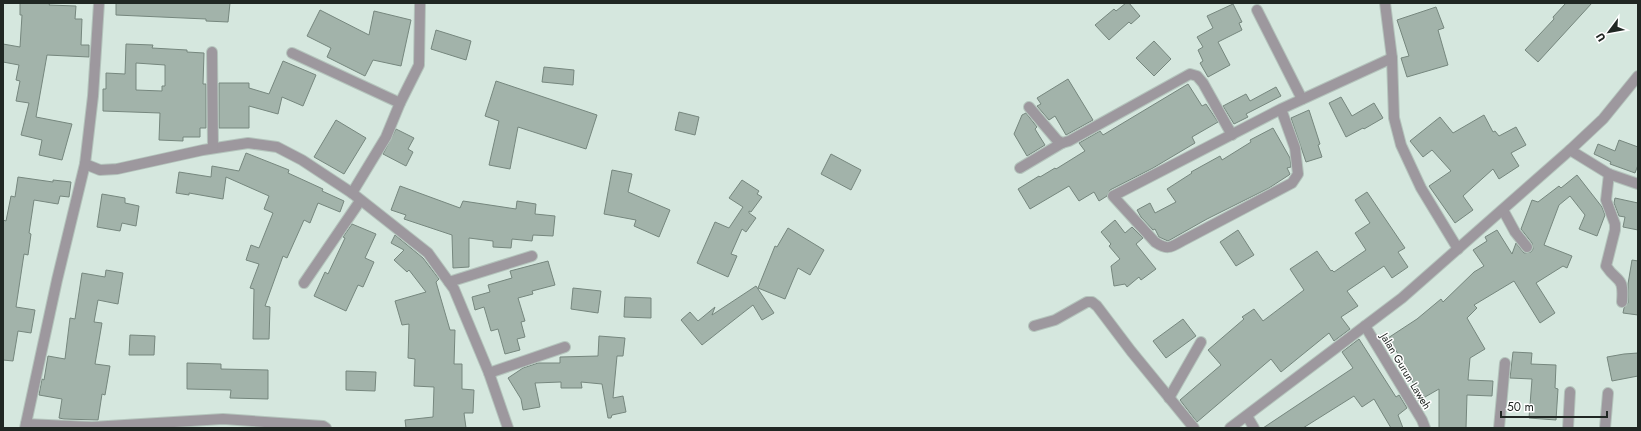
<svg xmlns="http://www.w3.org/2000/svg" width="1641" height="431" viewBox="0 0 1641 431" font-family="Jost,sans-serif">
<rect width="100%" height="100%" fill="#d5e7de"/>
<g fill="#a2b3aa" stroke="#76877e" fill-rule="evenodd">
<path d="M20 3H50L49 5 76 6 75 19H82L81 45H89V57L47 55 36 117 72 124 62 160 39 155 42 140 21 135 29 103 16 101 20 81 16 80 19 65 3 62V44L20 47 22 15H20Z"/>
<path d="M116 3H230L228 22 206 21V19L116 15Z"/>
<path d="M1126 3H1129L1140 16 1131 24 1129 22 1109 40 1095 25 1114 9 1116 11Z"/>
<path d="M1566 3H1592L1538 62 1525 50 1554 19 1553 17Z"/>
<path d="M1233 4 1242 22 1239 23 1242 30 1218 42 1230 65 1208 77 1200 63 1203 61 1198 50 1203 47 1197 37 1213 28 1207 16Z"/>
<path d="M1436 7 1444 28 1438 30 1448 65 1407 77 1401 58 1409 56 1397 20Z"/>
<path d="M320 10 369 35 374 11 411 20 401 66 373 60 365 76 327 57 331 48 307 36Z"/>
<path d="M436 30 471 41 466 60 431 49Z"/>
<path d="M1154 41 1171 59 1154 76 1136 58Z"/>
<path d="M126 44 153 45 152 48 187 50V52L204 53 203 84H206V128H200V137H183V141L159 140 160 113 103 111V89H106V73L125 74ZM136 63 165 65V86H162V91L136 90Z"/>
<path d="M283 61 316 75 303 106 282 97 278 114 249 106V128H219V83H249V88L269 94Z"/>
<path d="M544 67 574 70 573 85 542 82Z"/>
<path d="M1068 79 1093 120 1066 135 1055 116 1049 120 1037 106 1041 104 1037 98Z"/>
<path d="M496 81 597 115 586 149 518 127 510 169 489 165 499 121 485 116Z"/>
<path d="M1188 84 1202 106 1206 104 1218 122 1192 137 1195 143 1153 168 1110 190 1107 196 1099 201 1094 192 1079 201 1069 186 1030 209 1018 189 1039 176 1040 177 1055 168 1056 169 1085 151 1079 143 1100 131 1103 135Z"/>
<path d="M1276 87 1281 96 1246 114 1248 117 1234 124 1223 106 1246 94 1250 101Z"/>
<path d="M1341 97 1352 116 1374 103 1383 118 1364 129 1363 128 1346 137 1329 103Z"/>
<path d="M1309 110 1320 144 1318 145 1322 157 1306 162 1291 118Z"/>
<path d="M679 112 699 117 695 135 675 130Z"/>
<path d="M1026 113 1037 127 1035 129 1045 145 1027 156 1014 134 1022 115Z"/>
<path d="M1484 115 1493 132 1495 131 1499 136 1516 127 1526 145 1511 153 1519 166 1499 179 1493 169 1463 196 1473 210 1455 223 1429 186 1451 171 1432 150 1423 157 1410 141 1440 117 1453 133Z"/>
<path d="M336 120 366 138 344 174 314 157Z"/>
<path d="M1273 128 1290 158 1291 167 1287 168 1290 174 1289 175 1269 188 1207 219 1168 241 1159 237 1155 229 1153 230 1141 217 1137 210 1150 203 1155 213 1176 202 1167 189 1192 173 1191 172 1220 156 1222 160 1251 142 1250 140Z"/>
<path d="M396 129 414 138 408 149 413 152 406 166 383 154Z"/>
<path d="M1619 140 1638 147V165L1635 173 1610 164 1611 162 1594 154 1598 144 1615 151Z"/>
<path d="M246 153 289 170 288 173 323 189 322 191 344 201 340 212 318 203 310 223 304 220 287 258 283 256 265 306 270 307 269 339H253L254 289 250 288 259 264 246 260 251 245 259 248 273 213 264 209 269 196 226 177 223 199 189 193V195L176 193 179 172 211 177 212 166 239 171Z"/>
<path d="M831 154 861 170 851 190 821 174Z"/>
<path d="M612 170 632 174 628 192 670 210 659 237 634 226 636 220 604 214Z"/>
<path d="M1577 175 1602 207 1605 215 1597 236 1579 229 1585 215 1570 196 1559 205 1544 245 1572 256 1567 268 1563 266 1536 283 1555 313 1540 323 1514 281 1474 305 1477 308 1467 318 1485 349 1470 358 1468 380 1493 381 1492 396 1467 395 1466 428H1439V389L1418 401 1410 388 1415 386 1407 372 1409 371 1388 338 1417 319 1441 299 1443 302 1474 272 1484 266 1473 250 1487 241 1485 237 1497 230 1512 254 1516 243 1524 253 1531 252 1533 249 1532 243 1521 229 1532 200 1538 202 1559 186 1561 188Z"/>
<path d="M18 177 53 182V180L71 182 69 197 60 196 58 204 34 200 29 233 31 234 28 255 24 254 16 307 35 310 31 333 18 331 13 361 3 360V220L6 221 11 196 15 197Z"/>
<path d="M742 180 759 191 757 194 762 197 751 212 749 211V213L756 218 746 232 742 229 731 254 737 256 728 277 697 263 715 222 729 228 743 207 729 198Z"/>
<path d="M400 186 460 208 463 201 516 209 517 201 536 204 535 214 555 216 553 236 533 235 532 241 512 239 511 248 493 247V241L469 238V267L453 268 452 235 404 219 406 215 391 210Z"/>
<path d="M1367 192 1405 248 1398 252 1408 267 1392 278 1384 266 1347 291 1358 306 1341 317 1350 329 1334 341 1329 333 1281 372 1271 359 1197 422 1180 400 1221 365 1208 350 1244 319 1242 317 1254 309 1263 321 1304 290 1290 269 1317 251 1331 271 1332 270 1334 272 1366 250 1355 233 1370 223 1355 200Z"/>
<path d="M102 194 125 198V203L139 206 136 226 122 223 120 231 97 227Z"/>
<path d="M1615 198 1638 203V230L1623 227 1625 217 1619 216 1614 203Z"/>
<path d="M1115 220 1125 233 1132 227 1143 238 1136 244 1156 269 1141 280 1139 277 1127 287 1125 284 1114 286 1111 266 1120 259 1109 246 1111 244 1101 232Z"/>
<path d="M352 224 376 234 365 258 374 262 363 287 358 285 346 311 314 296 325 272 328 274 345 238 343 237Z"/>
<path d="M788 228 824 250 810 275 798 268 785 299 758 288 775 246 777 247Z"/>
<path d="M1238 230 1254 255 1236 266 1220 242Z"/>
<path d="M395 235 423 258 439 279 436 282 450 330H455L454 364H462V389L474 390 473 413H464L466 428H406L405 420 433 417 434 387 414 386 415 359 408 358 409 324 402 325 395 301 426 292 409 270 407 272 394 260 404 250 391 243Z"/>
<path d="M1632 260 1638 261V315L1623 313 1624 308 1628 303V284Z"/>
<path d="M548 261 555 285 532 291 533 294 518 298 525 321 521 322 525 337 517 339 520 350 505 354 498 329 491 331 484 307 475 310 472 297 490 292 488 285 512 278 510 271Z"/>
<path d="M106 270 123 273 118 304 98 300 94 322 102 323 95 364 110 366 105 395 102 394 98 420 64 419 59 418 62 399 39 395 42 379 44 380 48 356 65 359 70 318 75 319 82 273 105 277Z"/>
<path d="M756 286 774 313 762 320 753 305 702 345 681 320 690 312 698 321 715 307 712 315Z"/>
<path d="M573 288 601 291 598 313 571 309Z"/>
<path d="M625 297 651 298V318L624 317Z"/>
<path d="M1183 319 1196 336 1166 358 1153 341Z"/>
<path d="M130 335 155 336 154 355H129Z"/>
<path d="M599 336 625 338 623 356H617L613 398 623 396 626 412 612 415 611 418H608L602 384 581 382 582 388H561V382L535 383 540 407 523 410 521 399 508 378 523 368 538 363H560V357L598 356Z"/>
<path d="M1359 339 1396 397 1399 395 1407 408 1398 415 1403 428H1391L1374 399 1362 407 1354 396 1303 428H1263L1353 368 1342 352Z"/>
<path d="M1513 352 1532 353 1531 364 1556 365 1555 388 1558 389 1556 420 1529 418 1532 379 1510 378Z"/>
<path d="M1638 353V376L1612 381 1607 357 1624 354Z"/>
<path d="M187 363 221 364V369L268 370V399L230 398 231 390 187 389Z"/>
<path d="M346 371 376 372 375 391 346 390Z"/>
</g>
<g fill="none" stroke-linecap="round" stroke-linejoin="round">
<g stroke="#b4c4bc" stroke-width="12">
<g id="minor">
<path d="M99 3 93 96 85 164 100 170 117 169 203 150 248 143 277 147 302 160 352 193 428 253 454 289 489 373 508 428"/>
<path d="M1385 3 1392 58 1394 118 1401 145 1421 188 1458 249"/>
<path d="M1257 10 1302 99"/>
<path d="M212 52 213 148"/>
<path d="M292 53 400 103"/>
<path d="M1029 107 1057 140 1062 143 1069 141 1190 74 1197 76 1203 83 1232 135"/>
<path d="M1281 109 1295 148 1298 174 1292 183 1182 241C1170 248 1167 250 1155 242L1113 196 1281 109 1392 58"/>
<path d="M1570 150 1609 174 1638 184"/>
<path d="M1020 168 1062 143"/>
<path d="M1609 174 1606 200 1615 224V230L1606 266C1618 284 1624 275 1622 302"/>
<path d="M352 193 386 137 400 103 419 65 420 3"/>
<path d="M1503 210 1515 232 1527 247"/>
<path d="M449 282 532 256"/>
<path d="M304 283 360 201"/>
<path d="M1034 326 1055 320 1087 302H1092L1097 306 1131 351 1194 428"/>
<path d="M1365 326 1422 420 1425 428"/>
<path d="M489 373 565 347"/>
<path d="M1169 398 1201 342"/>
<path d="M1247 416 1254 428"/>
<path d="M26 424 92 427 223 419 323 426 326 428"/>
<path d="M25 428 57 280 85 164"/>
<path d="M1230 428 1402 298 1570 150 1603 119 1638 76"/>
<path d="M1499 428 1505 363"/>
<path d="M1568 428 1570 392"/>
<path d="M1605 428 1608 393"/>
</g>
</g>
<use href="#minor" stroke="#9d989e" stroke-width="10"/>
</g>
<g text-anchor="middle" stroke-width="3" stroke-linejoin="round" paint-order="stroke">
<g font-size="11" fill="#202723" stroke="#fff">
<text transform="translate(1406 371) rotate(59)" y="4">Jalan Gurun Laweh</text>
</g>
</g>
<rect width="1641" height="431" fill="none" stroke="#202723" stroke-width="8"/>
<g transform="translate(1609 32) rotate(238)" stroke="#ffffff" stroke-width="3" paint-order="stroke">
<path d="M0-3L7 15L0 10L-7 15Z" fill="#202723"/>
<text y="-6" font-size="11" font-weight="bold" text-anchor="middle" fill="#202723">U</text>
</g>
<path d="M1501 411v6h106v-6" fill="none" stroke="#202723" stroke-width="2"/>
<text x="1507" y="411" font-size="12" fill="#202723" stroke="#ffffff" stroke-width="3" paint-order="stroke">50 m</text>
</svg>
